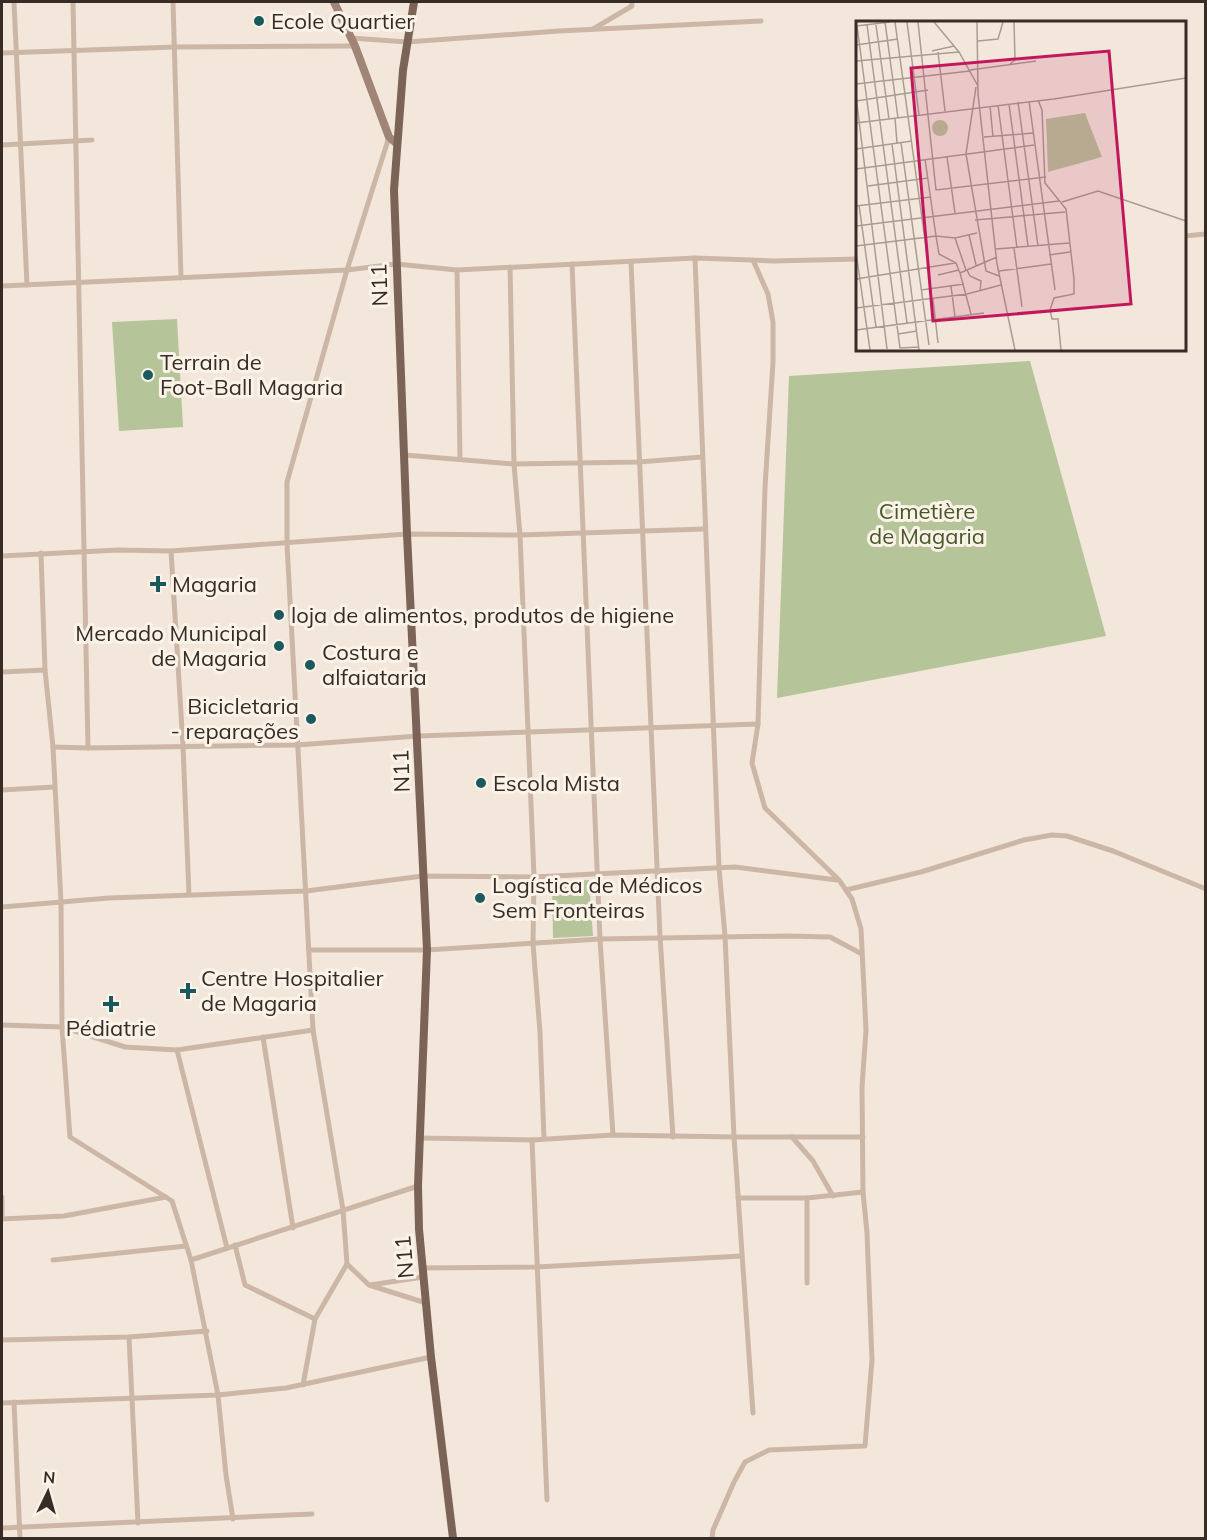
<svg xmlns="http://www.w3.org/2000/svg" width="1207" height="1540" viewBox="0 0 1207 1540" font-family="Mulish,sans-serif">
<rect width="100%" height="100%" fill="#f3e7db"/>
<g fill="#b6c49a">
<path d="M177 319 183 427 119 431 112 322Z"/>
<path d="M1030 361 1106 636 777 698 789 376Z"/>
<path d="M589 880 593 936 553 938 552 881Z"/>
</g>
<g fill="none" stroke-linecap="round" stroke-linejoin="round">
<g stroke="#ccb7a6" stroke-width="5">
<path d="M14 2 27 285"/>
<path d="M73 2 88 748 297 745 418 736 758 724"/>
<path d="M173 2 181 278"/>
<path d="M593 29 632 6V2"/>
<path d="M351 38 407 42 559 31 761 21"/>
<path d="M2 53 175 47 355 46"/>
<path d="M389 137 347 270 287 482V544L313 1030 343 1210 347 1264 369 1285 426 1303"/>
<path d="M2 145 92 140"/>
<path d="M1184 236 1206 234"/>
<path d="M695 258 719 868 725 936 734 1137 753 1413"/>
<path d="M631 262 660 936 673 1137"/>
<path d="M572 264 600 939 613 1135"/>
<path d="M510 267 514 464 520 535 534 877 533 944 540 1032 544 1139"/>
<path d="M457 270 460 459"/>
<path d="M2 286 347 270 396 264 457 270 695 258 774 261 858 259"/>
<path d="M405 455 514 464 639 462 702 457"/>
<path d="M171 551 183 746 189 895"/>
<path d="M2 556 118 550 171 551 407 534 520 535 705 529"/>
<path d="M2 672 45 670"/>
<path d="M53 747 88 748"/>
<path d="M2 790 54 787"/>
<path d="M846 890 921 872 1024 840 1052 835 1067 836 1113 851 1206 889"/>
<path d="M2 907 109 898 306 891 423 876 534 877 735 867 837 880"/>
<path d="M309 950H427L600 939 786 936 830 937 862 954"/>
<path d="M2 1025 62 1027 61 902 53 747 45 670 41 553"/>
<path d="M263 1037 293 1228"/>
<path d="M177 1050 227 1248"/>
<path d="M792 1137 813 1161 833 1196"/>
<path d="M420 1138 532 1140 613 1135 734 1137H863"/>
<path d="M532 1140 547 1500"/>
<path d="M2 1197V1219"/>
<path d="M738 1198H807L863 1192"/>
<path d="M807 1198V1283"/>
<path d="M2 1219 64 1216 166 1197"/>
<path d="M235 1245 245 1285 315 1319 303 1385"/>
<path d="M53 1260 186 1246"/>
<path d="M191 1260 172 1201 70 1137 62 1027 125 1047 177 1050 313 1030"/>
<path d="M422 1268 536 1267 742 1256"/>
<path d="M370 1285 423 1277"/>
<path d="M315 1319 347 1264"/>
<path d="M129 1337 138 1523"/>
<path d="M2 1340 129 1337 207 1331"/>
<path d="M14 1402 20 1538"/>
<path d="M2 1403 218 1395 286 1388 431 1357"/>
<path d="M233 1519 226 1475 218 1395 191 1260 418 1186"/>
<path d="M2 1528 312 1514"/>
<path d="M712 1538 713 1530 734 1482 745 1462 769 1450 865 1446 872 1360 867 1233 863 1192 862 1087 866 1030 861 929 852 899 839 880 765 808 752 763 758 724 765 487 773 362V322L768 294 753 260"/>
</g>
<path stroke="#a08577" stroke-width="8" d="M334 2 355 46 389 137 396 143"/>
<path stroke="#7b6357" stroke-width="8" d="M414 2 403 70 394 190 407 534 427 950 418 1186 419 1229 431 1357 453 1538"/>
</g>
<g fill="#1a595c" stroke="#fbf2e8" stroke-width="2">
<circle cx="259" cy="21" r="6"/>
<circle cx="148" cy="375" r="6"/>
<path d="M155 575h6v6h6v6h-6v6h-6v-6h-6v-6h6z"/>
<circle cx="279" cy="615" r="6"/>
<circle cx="279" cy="646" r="6"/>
<circle cx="310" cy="665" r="6"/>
<circle cx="311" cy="719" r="6"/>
<circle cx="481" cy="783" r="6"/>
<circle cx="480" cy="898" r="6"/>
<path d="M185 982h6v6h6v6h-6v6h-6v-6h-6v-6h6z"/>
<path d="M108 995h6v6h6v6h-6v6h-6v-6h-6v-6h6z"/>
</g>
<g text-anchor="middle" stroke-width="6" stroke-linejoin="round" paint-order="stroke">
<g font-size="22" fill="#382c27" stroke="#fbf2e8" text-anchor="start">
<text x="271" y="29">Ecole Quartier</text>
<text x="160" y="370">Terrain de<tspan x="160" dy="25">Foot-Ball Magaria</tspan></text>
<text x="172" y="592">Magaria</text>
<text x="291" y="623">loja de alimentos, produtos de higiene</text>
<text x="267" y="641" text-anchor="end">Mercado Municipal<tspan x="267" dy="25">de Magaria</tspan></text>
<text x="322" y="660">Costura e<tspan x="322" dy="25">alfaiataria</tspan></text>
<text x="299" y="714" text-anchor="end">Bicicletaria<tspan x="299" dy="25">- reparações</tspan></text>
<text x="493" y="791">Escola Mista</text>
<text x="492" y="893">Logística de Médicos<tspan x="492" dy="25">Sem Fronteiras</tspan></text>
<text x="201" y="986">Centre Hospitalier<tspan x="201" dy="25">de Magaria</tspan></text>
<text x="111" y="1036" text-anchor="middle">Pédiatrie</text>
</g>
<g font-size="22" fill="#382c27" stroke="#fbf2e8">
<text transform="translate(379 285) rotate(-92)" y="8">N11</text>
<text transform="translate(401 771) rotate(-92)" y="8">N11</text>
<text transform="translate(404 1257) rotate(-95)" y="8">N11</text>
</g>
<g font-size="22" fill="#485829" stroke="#fbf2e8">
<text x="927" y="519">Cimetière<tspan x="927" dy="25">de Magaria</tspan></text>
</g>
</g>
<g transform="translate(856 21)">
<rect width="330" height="330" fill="#f3e7db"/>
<path d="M229 92 246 136 192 151 190 98ZM76 107a8 8 0 1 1 16 0a8 8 0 1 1-16 0Z" fill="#b6c49a"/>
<path fill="none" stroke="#a89c93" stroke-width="1.5" d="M29 1 42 97M39 1 73 248M51 1 63 94M62 1 80 169 190 156M78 1 103 31 122 65M121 1 122 73 141 243 159 329M11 4 51 302M20 4 33 98M0 5 34 1M1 5 44 327 63 326M122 20 142 18 147 1M0 24 42 18M76 30 98 25M82 31 89 90M0 40 103 31M154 43 159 39 158 1M114 49 180 40M0 63 114 50M120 66 110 133 130 250 143 255M0 75 31 328M182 79 186 89 189 162 210 188 218 258V273L198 277 194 289 196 298H202L205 329M0 80 72 69M173 80 199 269M162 81 182 225M153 83 172 225M142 84 161 227M134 85 137 116M39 97 41 122M0 102 198 78 330 57M128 116 177 112M45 122 73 324M36 123 63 329M0 128 56 120M91 136 99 192M0 148 178 124M12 165 72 157M206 181 242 170 330 200M3 184 20 306M0 185 75 176M119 199 209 191M0 205 203 180M113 214 120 244M99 217 110 249M0 225 80 215 69 138M158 227 166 286M140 228 213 222M0 231 14 329M193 234 214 231M111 249 114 255 125 260 124 271M143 250 195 243M104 252 100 242 83 233 80 215 99 217 121 212M82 254 103 249M0 258 99 242M95 265 99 296M65 269 108 263M77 278 82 322M0 287 111 273 145 264M115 293 104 252 141 236M0 309 128 292M42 313 61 310"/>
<path fill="#c2185b" fill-opacity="0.15" stroke="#c2185b" stroke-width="3" d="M253 30 275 283 77 300 55 47Z"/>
<rect width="330" height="330" fill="none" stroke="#382c27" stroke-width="3"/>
</g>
<rect width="1207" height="1540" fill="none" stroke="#382c27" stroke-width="6"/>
<g transform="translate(48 1492) rotate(5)" stroke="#fbf2e8" stroke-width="4.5" paint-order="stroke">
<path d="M0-4.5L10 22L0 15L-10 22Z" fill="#382c27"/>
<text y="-9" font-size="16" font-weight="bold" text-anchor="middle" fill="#382c27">N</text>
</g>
</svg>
